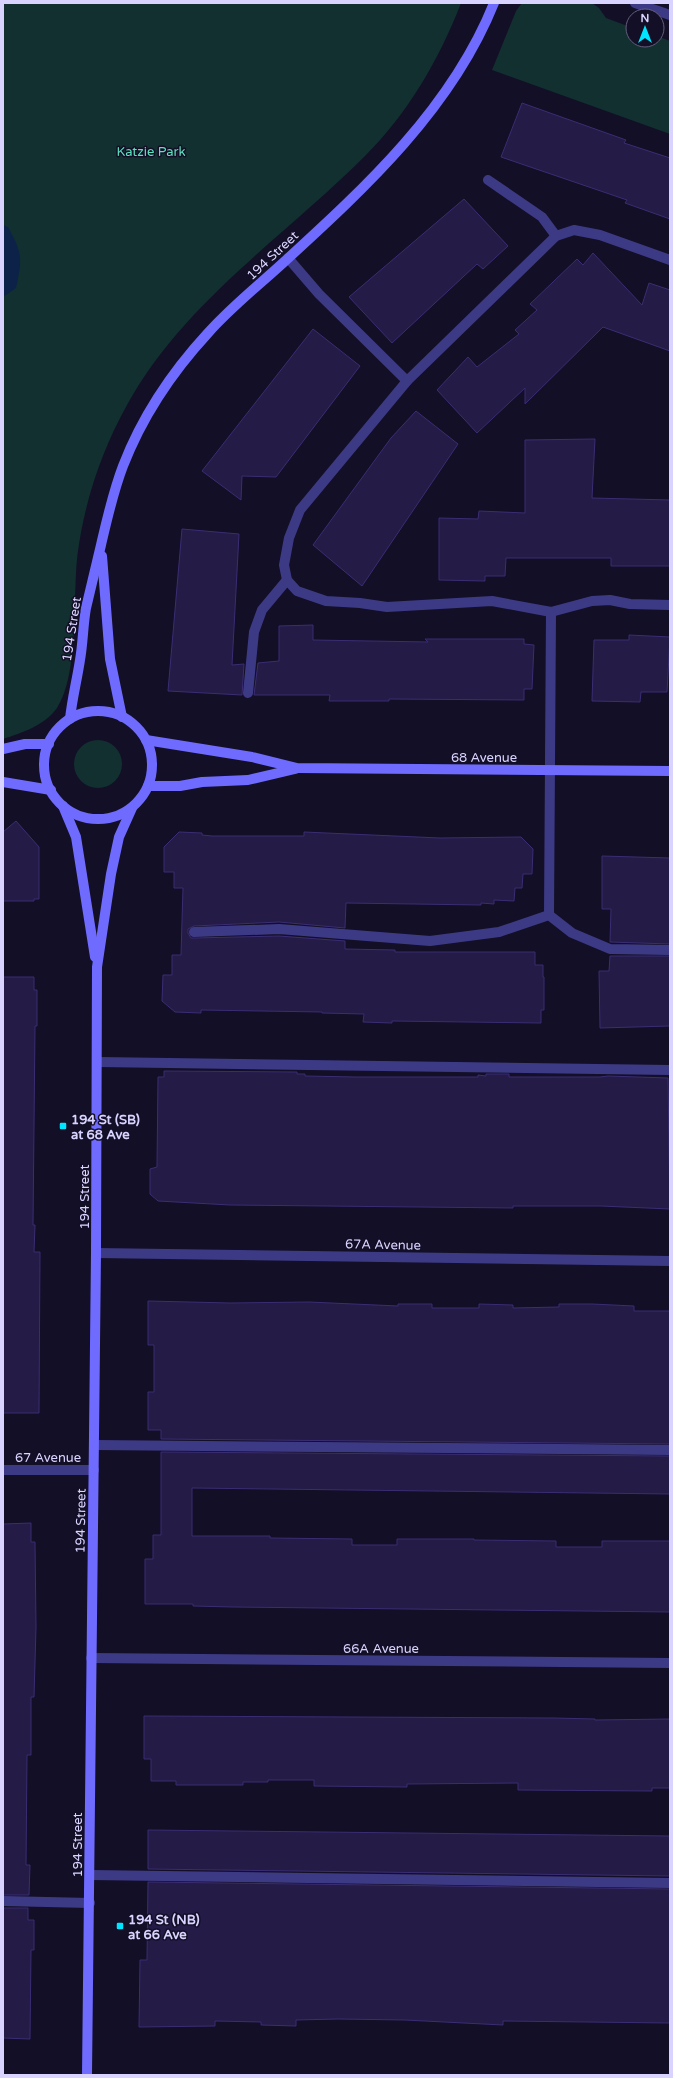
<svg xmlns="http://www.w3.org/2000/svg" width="673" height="2078" viewBox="0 0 673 2078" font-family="'Varela Round',sans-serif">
<rect width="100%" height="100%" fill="#130f26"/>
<g fill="#12302f">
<path d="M3 3H461C439 60 408 113 365 156 284 237 183 303 127 405 102 450 85 500 78 551 72 593 80 673 57 708 45 725 22 733 3 739Z"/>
<path d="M522 3H592L599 8 606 18 633 28V40H657V36L670 41V134L492 70 516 11Z"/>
<circle cx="98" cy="764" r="24"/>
</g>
<path fill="#0c2248" d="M3 225 8 227C23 254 22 259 16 288L3 297Z"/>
<g fill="#241b47" stroke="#3b2d73">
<path d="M522 103 626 140 624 143 670 158V219L625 203 627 200 501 157Z"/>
<path d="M464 199 508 246 483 269 477 264 392 343 349 297Z"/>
<path d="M593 253 642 305 649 283 670 290V351L603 327 525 404V388L477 433 437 390 468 357 477 367 519 334 515 330 537 310 530 304 577 259 583 265Z"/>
<path d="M313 329 360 366 276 477 242 476 241 500 202 471Z"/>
<path d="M416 411 458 444 362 586 313 545 391 438Z"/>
<path d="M595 439 592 498 670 500V566H611V558H506L505 576H485V581L439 580V518L478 519 479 511 525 513V440Z"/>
<path d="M182 529 239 534 232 665 244 664 242 695 168 691Z"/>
<path d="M313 625V640L428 642 425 639H524V644L534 645 532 689H524V700L389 699V701H329L330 695H254L258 663 279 661V626Z"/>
<path d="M629 635 670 637 667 692H641L640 702 592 701 594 640H629Z"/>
<path d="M16 821 39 847V899H34V901H3V832Z"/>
<path d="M179 832 202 833V835L212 836H304V832L440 838 521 837 533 849 532 874H523L522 888H515L514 901 494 900V904L481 903V905L346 903 345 928 279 922 194 926 188 929V933L191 938H194L279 936 345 941V949L395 950V952H535V965H543V977H544V1010H541V1023L392 1021V1023L363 1022 364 1014 322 1013V1012L201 1010V1013L175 1012 162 1001 163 975H172V955H181L183 888H174V872H164V847Z"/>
<path d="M602 856 670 858V944L610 942 611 909H602Z"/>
<path d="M610 956H670V1026L600 1028 599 971H609Z"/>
<path d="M3 977H34V990H37V1026H35L33 1225H35L34 1252H40L39 1413H3Z"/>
<path d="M164 1071 297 1072V1074H305V1076L356 1077H478V1075L486 1076V1074H509V1077H600L608 1076 668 1078 670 1209 601 1206H513V1208L230 1205 158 1201 150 1194V1169L157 1167 158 1077H164Z"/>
<path d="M148 1301 230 1303 309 1302 398 1306V1304H432V1308H479V1304L513 1305V1308L559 1307V1304H592L634 1306V1311H670V1444L161 1439V1430H148V1392H154V1345H148Z"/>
<path d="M161 1452 670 1456V1494L192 1488V1536H270V1538L352 1539V1545H397V1539H474V1540L556 1541V1547H602V1541H670V1612L233 1607 193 1606V1604H145V1559H153V1535H161Z"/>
<path d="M31 1523V1542H35L36 1627 34 1697H31V1755H27L26 1865H30L29 1895H3V1524Z"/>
<path d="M144 1716 554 1718 595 1719V1720L670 1719V1788H652V1791L518 1790V1783L407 1784V1787L314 1786V1780H268V1782H243V1785H176V1781H151V1759H144Z"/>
<path d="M148 1830 670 1836V1876L148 1869Z"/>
<path d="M148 1882 670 1889V2023L503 2021V2025L405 2020 338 2019 296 2020V2026L261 2025V2022L215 2021V2026L139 2027 140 1960H147Z"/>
<path d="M3 1908H28V1920H34V1950H31L30 2039 3 2038Z"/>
</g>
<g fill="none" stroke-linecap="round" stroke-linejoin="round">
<g stroke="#3d3a85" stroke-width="10">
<path d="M488 180 542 217 556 236"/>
<path d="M288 258 319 294 407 381"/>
<path d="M670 260 600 235 574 230 556 236 407 381 300 510 289 538 284 565 287 580 297 591 326 601 360 603 387 607 492 601 551 612 592 601 610 600 630 604 670 605"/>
<path d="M248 693 254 632 262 610 287 580"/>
<path d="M549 915 551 612"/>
<path d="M98 1062 670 1070"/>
<path d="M94 1445 670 1450"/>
<path d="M90 1875 670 1883"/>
<path d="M3 1901 90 1903"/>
</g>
<g stroke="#3d3a85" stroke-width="10">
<path d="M635 3 670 15"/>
<path d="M194 932 279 929 430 941 499 932 549 915 572 933 610 949 670 950"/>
<path d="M96 1253 670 1261"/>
<path d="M3 1470H94"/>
<path d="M91 1658 670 1663"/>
</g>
<g stroke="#6f6bff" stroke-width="10">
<path d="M102 556 110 659 122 717"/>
<circle cx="98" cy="765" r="54"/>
<path d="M70 719C72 699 77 680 80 660 83 643 83 625 86 608 91 587 96 566 101 545 107 519 113 492 123 466 142 417 172 372 208 333 231 307 259 285 284 262 366 187 452 108 494 3"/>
<path d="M146 740 252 757 297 768 670 771"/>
<path d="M3 749 25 744H49"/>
<path d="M3 782 51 790"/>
<path d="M148 786H180L202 782 248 780 295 769"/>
<path d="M63 806 76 837 95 957"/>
<path d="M87 2075 96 1253 97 967 111 874 119 837 132 808"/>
</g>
</g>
<g fill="#00e5ff" stroke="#130f26" stroke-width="1.5">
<rect x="59" y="1122" width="8" height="8" rx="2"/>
<rect x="116" y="1922" width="8" height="8" rx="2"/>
</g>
<g text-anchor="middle" stroke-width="3" stroke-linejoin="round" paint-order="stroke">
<g font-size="13" fill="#5fe0c0" stroke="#130f26">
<text x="151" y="156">Katzie Park</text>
</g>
<g font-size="13" fill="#d9d4ff" stroke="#130f26">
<text transform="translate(272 255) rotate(-43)" y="5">194 Street</text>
<text transform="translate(71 629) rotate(-81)" y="5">194 Street</text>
<text x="484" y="762">68 Avenue</text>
<text transform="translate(84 1197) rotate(-90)" y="5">194 Street</text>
<text transform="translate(383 1244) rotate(1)" y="5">67A Avenue</text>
<text x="48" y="1462">67 Avenue</text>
<text transform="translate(80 1521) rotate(-89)" y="5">194 Street</text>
<text x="381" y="1653">66A Avenue</text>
<text transform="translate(77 1845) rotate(-90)" y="5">194 Street</text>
</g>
<g font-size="13" font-weight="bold" fill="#d9d4ff" stroke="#130f26" text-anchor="start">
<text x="71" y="1124">194 St (SB)<tspan x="71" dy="15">at 68 Ave</tspan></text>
<text x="128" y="1924">194 St (NB)<tspan x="128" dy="15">at 66 Ave</tspan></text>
</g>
</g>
<rect width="673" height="2078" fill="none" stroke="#d9d4ff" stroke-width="8"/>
<g transform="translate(645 28)"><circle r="19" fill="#130f26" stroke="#625e7d"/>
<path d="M0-3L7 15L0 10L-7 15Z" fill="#00e5ff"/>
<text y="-6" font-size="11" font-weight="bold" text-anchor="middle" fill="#d9d4ff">N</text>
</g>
</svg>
